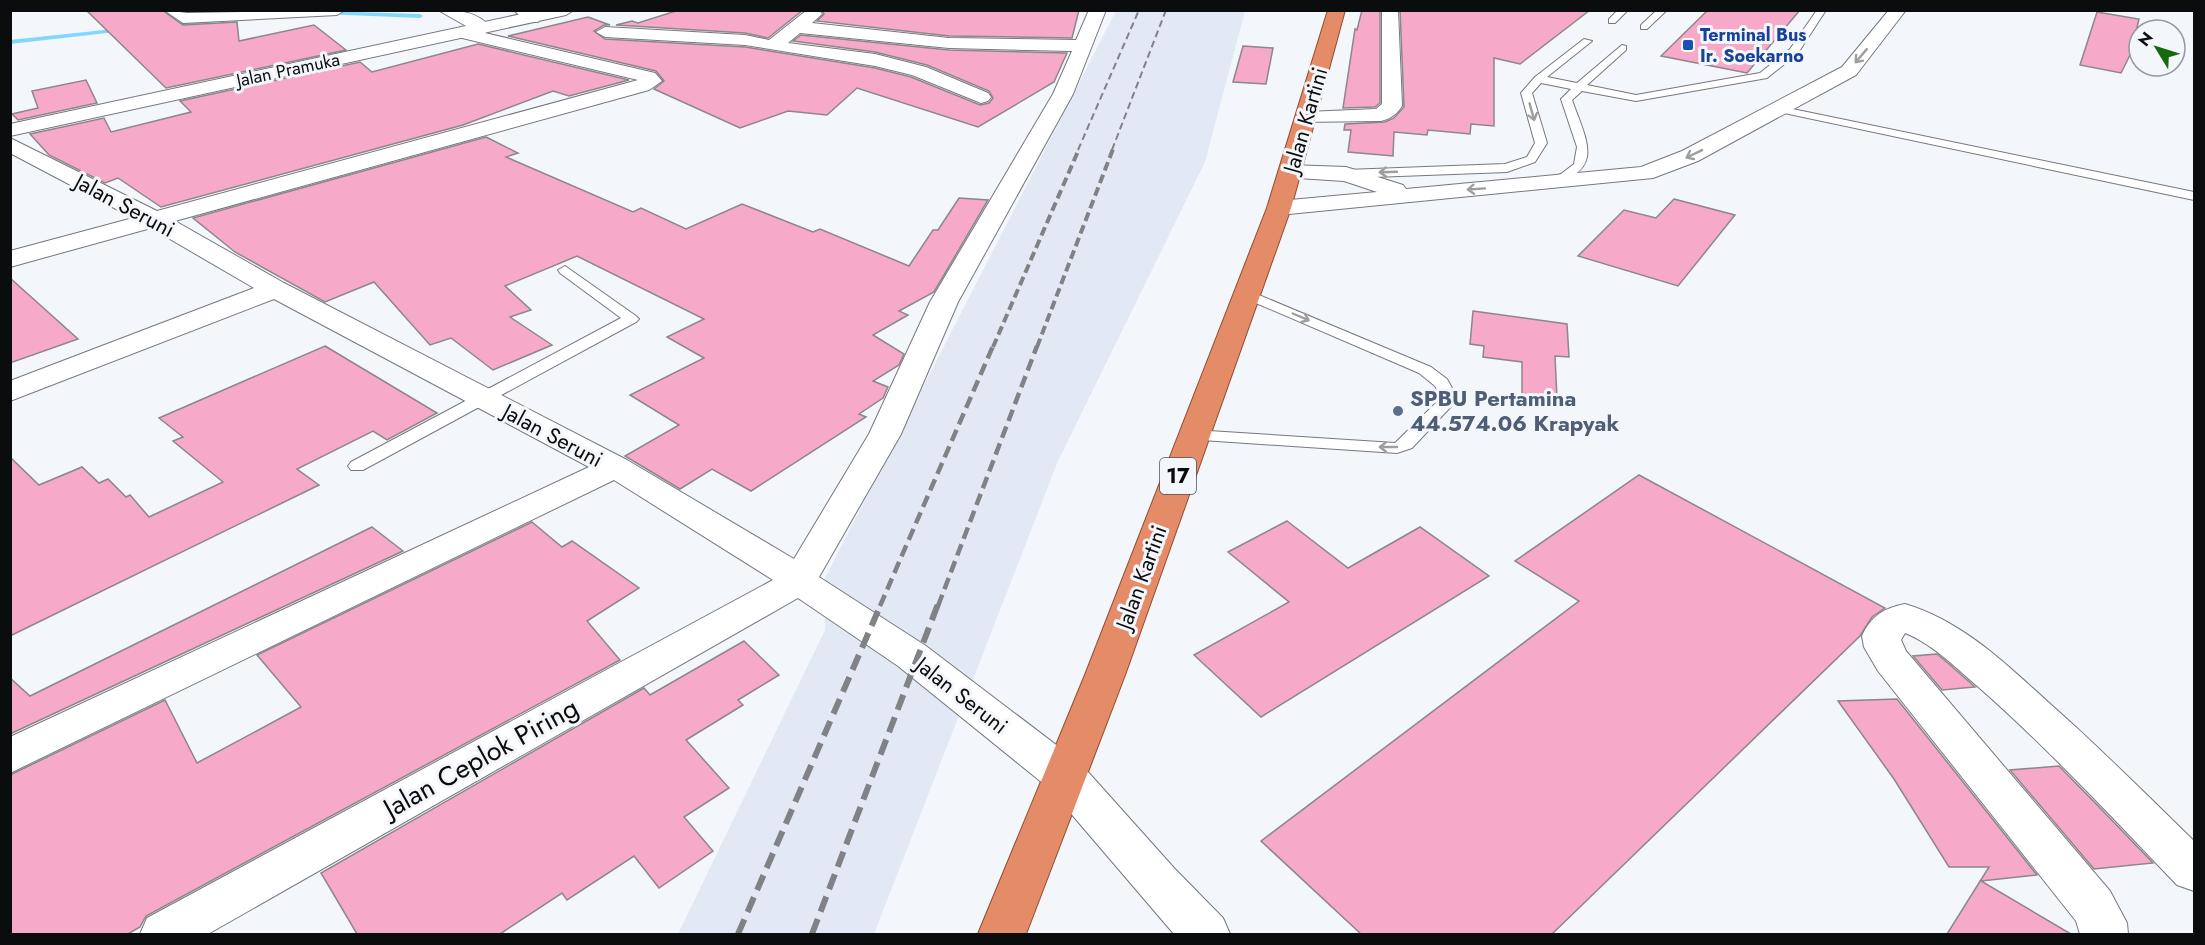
<svg xmlns="http://www.w3.org/2000/svg" width="2205" height="945" viewBox="0 0 2205 945" font-family="Jost,sans-serif">
<rect width="100%" height="100%" fill="#f3f6fb"/>
<path fill="#e3e9f4" d="M1116 11H1245L1205 162 1058 461 874 934H678L825 630V578Z"/>
<g fill="none" stroke-linecap="round" stroke-linejoin="round">
<g fill="#82d7fd" fill-rule="evenodd">
<path d="M325 11 420 14 423 16 420 18 323 14Z"/>
<path d="M215 19 218 21 217 22 167 27 164 25 167 23Z"/>
<path d="M123 28 126 30 125 31 10 44V40Z"/>
</g>
</g>
<g fill="#f6a9c8" stroke="#8c8789" stroke-width="1.5">
<path d="M86 10H162L183 25 237 22 239 41 314 25 346 50 166 88Z"/>
<path d="M679 10H803L768 38 745 33 616 25 632 21 638 23Z"/>
<path d="M822 10H1079L1072 38 949 36 817 21 824 14Z"/>
<path d="M1362 10H1380V103L1375 107 1343 108 1355 29 1357 30Z"/>
<path d="M1400 10H1590L1520 64 1494 58V126L1471 124 1470 134 1428 130 1427 135 1394 132 1393 156 1348 152 1351 130H1344L1345 124 1385 122 1394 118 1404 107Z"/>
<path d="M1708 10H1800L1747 73 1661 56Z"/>
<path d="M2097 12 2139 19 2131 53 2121 73 2080 65Z"/>
<path d="M588 17 610 25H604L594 31 605 39 745 47 875 68 911 77 980 105 989 103 993 98 989 91 927 65 875 52 793 41 801 35 949 50 1067 53 1054 82 978 127 857 88 827 115 788 111 740 128 654 89 664 81 656 71 508 36Z"/>
<path d="M478 44 629 80 569 96 553 91 463 125 161 207 118 178 105 183 49 155 30 134 104 118 111 132 191 112 180 101 360 62 372 72Z"/>
<path d="M1243 46 1273 48 1266 84 1233 82Z"/>
<path d="M86 80 97 103 18 120 12 114 38 108 32 91Z"/>
<path d="M486 137 518 153 506 157 633 212 641 208 686 229 742 204 813 232 820 229 909 266 933 230H938L959 198 988 200 934 292 899 311 908 315 873 335 904 354 899 365 873 381 888 387 883 398 859 414 866 417 751 491 712 469 680 489 625 456 679 425 630 395 704 358 667 337 704 319 577 256 505 286 531 310 510 317 552 345 493 370 451 338 430 345 374 282 325 302 235 252 193 218Z"/>
<path d="M1674 199 1735 215 1678 286 1578 256 1624 210 1656 218Z"/>
<path d="M10 278 78 339 10 363Z"/>
<path d="M1473 311 1567 324 1569 357 1555 356 1557 399 1522 394V362L1483 357 1484 346 1470 344Z"/>
<path d="M325 346 437 413 387 440 373 431 297 469 319 485 10 636V457L39 485 82 467 99 483 108 479 126 497 130 495 149 517 223 482 173 441 183 437 159 418Z"/>
<path d="M1639 475 1885 608 1872 617 1860 636 1552 934H1361L1261 841 1579 601 1515 561Z"/>
<path d="M1287 521 1348 568 1420 527 1489 576 1261 717 1194 655 1289 602 1228 552Z"/>
<path d="M532 522 562 547 572 541 639 588 587 621 620 660 146 916 140 927 128 934H10V775L165 700 197 763 301 707 257 655Z"/>
<path d="M372 527 403 551 10 734V678L30 696Z"/>
<path d="M744 641 779 675 738 700 743 705 686 740 729 788 684 817 713 851 659 888 634 856 567 900 562 893 500 934H357L321 873 644 688 650 695Z"/>
<path d="M1937 654 1949 664 1975 687 1942 690 1913 656Z"/>
<path d="M1897 699 2037 875 1981 881 2071 934H1947L1989 867H1949L1894 779 1838 701Z"/>
<path d="M2059 766 2102 810 2153 863 2094 869 2010 770Z"/>
</g>
<g fill="none" stroke-linecap="round" stroke-linejoin="round">
<g stroke="#76787c" stroke-width="2">
<g id="service">
<path d="M1618 10H1628L1615 23H1609V19Z"/>
<path d="M1657 10H1667L1647 29H1641V25Z"/>
<path d="M1817 10H1826L1798 53 1767 78 1636 101 1582 91 1572 100C1587 142 1606 171 1548 185L1542 181 1561 174 1574 164 1577 147 1561 99 1571 89 1541 83 1532 93 1547 143 1535 162 1507 172 1346 178 1340 174 1346 170 1505 164 1527 157 1535 143 1521 93 1535 77 1584 39 1592 41 1547 77 1577 83 1622 45 1626 46V50L1587 85 1636 95 1760 73 1790 49Z"/>
<path d="M1778 106 2194 192V200L1774 111V107Z"/>
<path d="M565 266 636 316 639 319 636 322 363 470H351L348 466 351 462 621 318 560 273 558 270Z"/>
<path d="M1247 290 1431 367 1447 379 1458 399 1412 448 1397 453 1187 439 1184 435 1187 431 1193 430 1395 443 1441 398 1435 386 1419 373 1242 297 1240 294 1242 291Z"/>
</g>
</g>
<g stroke="#76787c" stroke-width="2">
<g id="minor">
<path d="M164 10 187 13 345 10 337 15 183 23Z"/>
<path d="M438 10C457 10 478 11 491 28L485 33 655 73 662 81 649 90 175 221 284 283 627 460 794 559 869 434 930 302 1053 94 1072 51 949 48 800 33 788 43 875 54 926 67 988 93 991 97 988 101 981 103 912 75 875 66 745 45 605 37 596 32 605 27 745 35 769 40 807 10H819L822 14 812 23 949 38 1076 40 1089 10H1106L1073 94 958 302 901 434 819 577 926 646 1080 763 1087 776 1080 789 1065 794 1050 789 898 666 798 598 208 934H140L147 918 773 580 614 480 10 773V737L589 467 274 299 10 401V381L254 288 151 228 10 267V251L133 218 10 153V138L157 211 638 80 458 37 455 33 458 29 473 30Z"/>
<path d="M514 10H533L541 18 538 22H526Z"/>
<path d="M1382 10H1398L1402 106C1397 114 1390 119 1381 121L1299 122 1296 118 1299 114 1306 112 1376 109 1382 104Z"/>
<path d="M1905 604C1962 621 2005 663 2048 702 2098 746 2146 794 2194 841V891L2177 885C2112 817 2047 747 1975 684 1954 666 1931 643 1905 633L1901 640 1906 651 2110 891 2127 923 2128 934H2080L2076 921 1878 671 1864 647 1862 636C1871 616 1884 608 1905 604Z"/>
</g>
</g>
<g stroke="#76787c" stroke-width="2">
<g id="tertiary">
<path d="M540 10H574L566 15 10 136V124Z"/>
<path d="M1889 10H1906L1856 75 1698 161 1653 178 1279 215 1271 213 1267 208 1271 203 1279 201 1377 192 1344 181 1282 177 1279 172 1282 167 1290 165 1346 167 1403 185 1406 189 1641 167 1682 151 1842 67Z"/>
<path d="M1065 758 1080 763 1174 868 1223 918 1230 934H1174L1050 789 1043 776 1050 763Z"/>
</g>
</g>
<g stroke="#944c2f" stroke-width="2">
<path id="trunk" d="M1328 10H1345L1291 208 1125 675 1026 934H978L1085 675 1267 208Z"/>
</g>
<use href="#service" fill="#fff" fill-rule="evenodd"/>
<use href="#minor" fill="#fff" fill-rule="evenodd"/>
<use href="#tertiary" fill="#fff" fill-rule="evenodd"/>
<use href="#trunk" fill="#e48b68" fill-rule="evenodd"/>
<g stroke="#808285" stroke-width="2" stroke-dasharray="7 4" stroke-linecap="butt">
<path d="M1078 150 1139 10"/>
<path d="M1112 150 1166 10"/>
</g>
<g stroke="#808285" stroke-width="4" stroke-dasharray="9 4.5" stroke-linecap="butt">
<path d="M993 347 1079 149"/>
<path d="M1037 347 1113 149"/>
</g>
<g stroke="#808285" stroke-width="4.5" stroke-dasharray="12 6" stroke-linecap="butt">
<path d="M880 606 993 346"/>
<path d="M938 606 1037 346"/>
</g>
<g stroke="#808285" stroke-width="6" stroke-dasharray="16 8" stroke-linecap="butt">
<path d="M738 934 881 604"/>
<path d="M812 934 938 604"/>
</g>
</g>
<defs><path id="oneway-shaft" d="M-6 0H5M1.5-3L5.5 0L1.5 3" fill="none" stroke-width="1.6" stroke-linecap="round" stroke-linejoin="round" transform="scale(1.5)"/></defs>
<g stroke="#9d9e9e">
<use href="#oneway-shaft" transform="translate(1861 56) rotate(130)"/>
<use href="#oneway-shaft" transform="translate(1532 112) rotate(74)"/>
<use href="#oneway-shaft" transform="translate(1694 154) rotate(154)"/>
<use href="#oneway-shaft" transform="translate(1388 172) rotate(178)"/>
<use href="#oneway-shaft" transform="translate(1476 189) rotate(176)"/>
<use href="#oneway-shaft" transform="translate(1301 317) rotate(23)"/>
<use href="#oneway-shaft" transform="translate(1388 447) rotate(-180)"/>
</g>
<rect fill="#1a4fb4" stroke="#f3f6fb" stroke-width="2" x="1682" y="39" width="12" height="12" rx="3"/>
<circle fill="#5c6f8a" stroke="#f3f6fb" stroke-width="2" cx="1398" cy="411" r="6"/>
<g text-anchor="middle" stroke-width="6" stroke-linejoin="round" paint-order="stroke">
<g font-size="18" font-weight="bold" fill="#164399" stroke="#f3f6fb" text-anchor="start">
<text x="1700" y="41">Terminal Bus<tspan x="1700" dy="21">Ir. Soekarno</tspan></text>
</g>
<g font-size="18" fill="#0b0c0d" stroke="#f3f6fb">
<text transform="translate(288 70) rotate(-12)" y="6">Jalan Pramuka</text>
</g>
<rect fill="#f3f6fb" stroke="#515254" stroke-width="1.5" x="1160" y="458" width="36" height="36" rx="4.5"/>
<g font-size="21" font-weight="bold" fill="#0b0c0d">
<text x="1178" y="483">17</text>
</g>
<g font-size="22" fill="#0b0c0d" stroke="#f3f6fb">
<text transform="translate(1305 120) rotate(-74)" y="8">Jalan Kartini</text>
<text transform="translate(125 205) rotate(28)" y="8">Jalan Seruni</text>
<text transform="translate(553 435) rotate(28)" y="8">Jalan Seruni</text>
<text transform="translate(1141 577) rotate(-70)" y="8">Jalan Kartini</text>
<text transform="translate(962 695) rotate(38)" y="8">Jalan Seruni</text>
</g>
<g font-size="22" font-weight="bold" fill="#4e5e75" stroke="#f3f6fb" text-anchor="start">
<text x="1410" y="406">SPBU Pertamina<tspan x="1410" dy="25">44.574.06 Krapyak</tspan></text>
</g>
<g font-size="27" fill="#0b0c0d" stroke="#f3f6fb">
<text transform="translate(481 758) rotate(-29)" y="9">Jalan Ceplok Piring</text>
</g>
</g>
<rect width="2205" height="945" fill="none" stroke="#0b0c0d" stroke-width="24"/>
<g transform="translate(2157 48) rotate(308)"><circle r="28" fill="#f3f6fb" stroke="#96989c" stroke-width="1.5"/>
<path d="M0-4.5L10 22L0 15L-10 22Z" fill="#17690d"/>
<text y="-9" font-size="16" font-weight="bold" text-anchor="middle" fill="#0b0c0d">N</text>
</g>
</svg>
